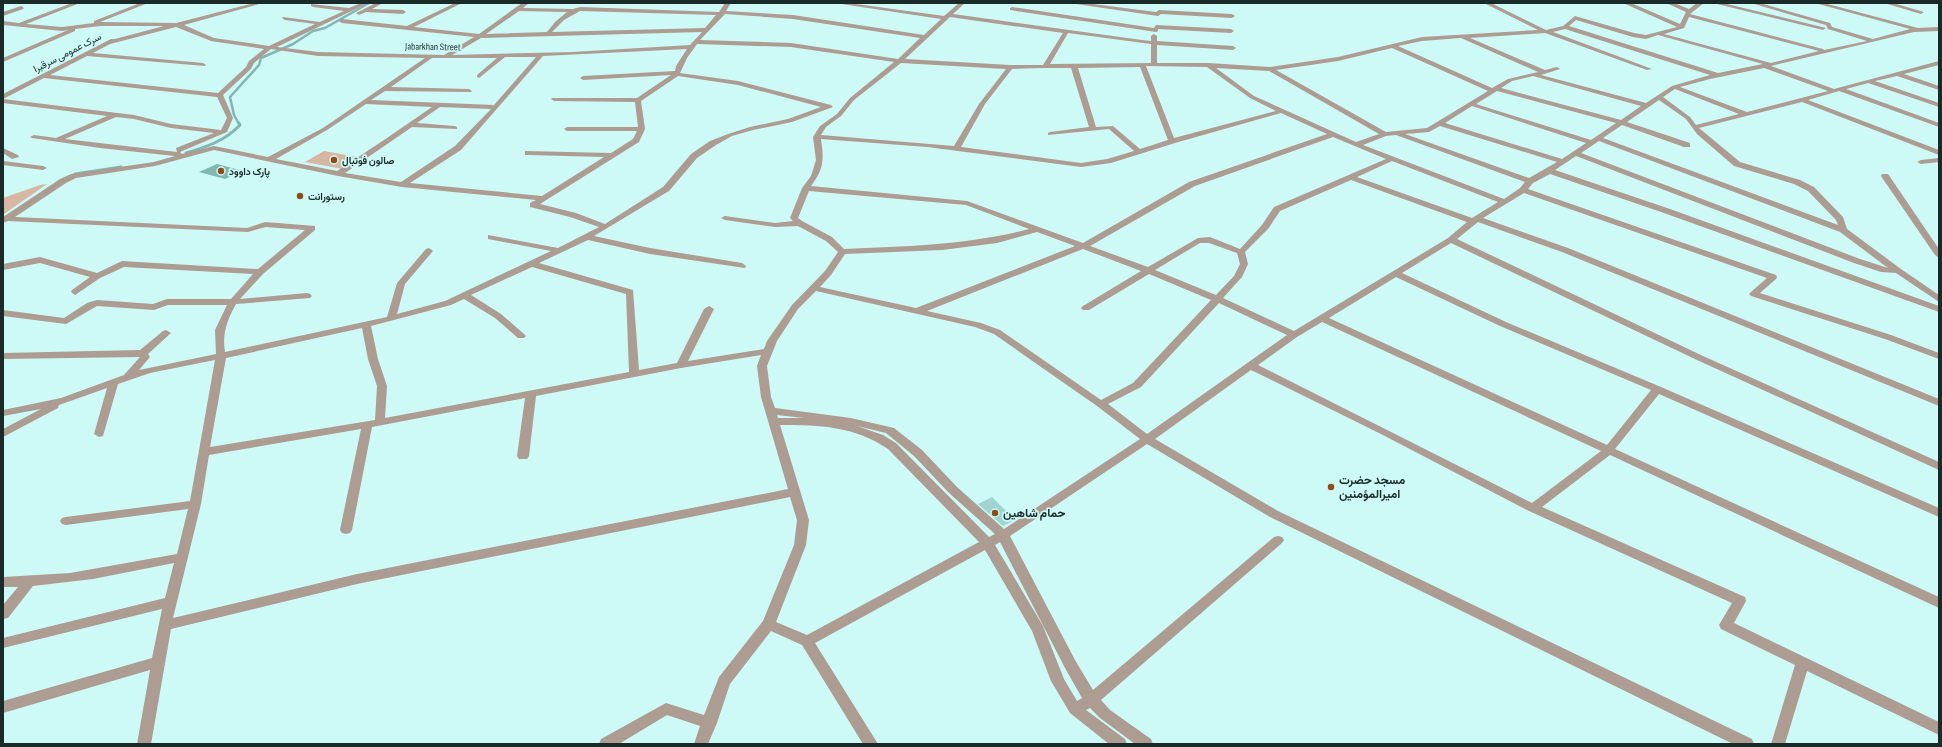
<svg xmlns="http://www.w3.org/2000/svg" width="1942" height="747" viewBox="0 0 1942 747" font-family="'Sofia Sans Condensed',Vazirmatn,sans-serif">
<rect width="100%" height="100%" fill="#cdfaf7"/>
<g fill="#d7b7a1">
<path d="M324 151 363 158 343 169 305 162Z"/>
<path d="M47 184 4 214H3V198L40 185Z"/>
</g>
<path fill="#81b6b3" d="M217 164 243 171 225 179 199 172Z"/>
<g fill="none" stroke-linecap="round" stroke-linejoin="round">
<path stroke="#81b6b3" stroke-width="2.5" d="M239 124 234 115 230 97 259 65 261 58 293 44 313 31 325 28 369 3"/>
<g stroke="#81b6b3" stroke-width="3">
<path d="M186 153C206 147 225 141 240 125L239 123"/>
<path d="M75 174 121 167"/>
</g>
</g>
<path fill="#9fd4d1" d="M992 497 1015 520 1003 526 978 504Z"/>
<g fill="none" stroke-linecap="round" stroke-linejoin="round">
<g fill="#ac9c91" fill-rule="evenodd">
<path d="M72 3H80L26 24 62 27 94 23V21L140 3H148L100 22 176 23 254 3H263L184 25 214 38 269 46 315 24 285 20 282 18 283 17 320 22 344 11 313 7 311 6V4L349 8 361 3H368L277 47 318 52 444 55 474 37 342 23 339 21 342 19 407 26 455 3H462L414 27 479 34 522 3H529L523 8 573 9 580 7 719 12 725 3H731L726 11 793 15 924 35 941 19 835 3H849L944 16 959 3H965L953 14 1142 40 1151 41V36L1154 34 1157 36V41L1233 46 1236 48 1233 50 1157 45V63H1208L1270 67 1338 57 1422 37 1538 30 1484 3H1491L1546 30 1563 26 1575 16 1634 33 1646 35 1677 27 1623 3H1631L1680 24 1686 12 1666 3H1674L1689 9 1697 3H1704L1690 14 1823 49 1824 50 1867 41 1828 29 1826 25 1751 3H1760L1830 23 1832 27 1873 39 1910 29 1815 3H1824L1918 28 1939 27V31L1914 32 1771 66 1834 89 1939 61V65L1904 74 1939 86V90L1897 76 1875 81 1939 103V107L1868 83 1846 89 1939 123V127L1839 91 1808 100 1939 150V155L1802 102 1699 128 1740 162 1800 180 1814 187 1843 217 1847 229 1901 269 1939 295V302L1896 273 1881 272 1854 263 1576 156 1555 170 1670 209 1939 306V312L1664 213 1550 174 1533 183 1528 189 1776 275 1777 277 1776 279 1760 293 1891 335 1939 353V359L1885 339 1751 296 1749 294 1751 292 1767 278 1524 193 1483 218 1568 248 1939 399V406L1562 252 1478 222 1457 239 1703 356 1939 462V470L1697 360 1451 243 1402 273 1506 322 1661 387 1939 508V517L1659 394 1615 449 1939 597V608L1610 455 1542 507 1745 597 1746 601 1734 623 1939 722V735L1807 671 1785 744H1771L1795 665 1721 629 1719 625 1732 603 1529 511 1379 433 1251 370 1155 439 1278 511 1752 739 1754 744H1733L1270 517 1147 444 1010 536 1075 660 1093 690 1274 537 1278 536 1282 537 1284 540 1282 543 1101 700 1110 710 1151 739 1153 744H1135L1100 718 1090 708 1086 710 1125 739 1127 744H1109L1070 713 1051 681 1032 631 985 550 815 643 878 744H863L802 645 771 631 730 684 717 723 708 744H694L700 726 667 715 619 744H599L601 739 666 703 704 715 719 677 763 621 794 545 797 520 790 497 357 584 171 629 151 744H137L150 670 3 713V701L152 658 162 609 3 648V638L165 598 174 563 93 579 33 586 8 618 3 619V605L18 587H3V577L70 573 177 554 188 509 66 525 62 524 60 521 62 518 66 517 190 501 215 360 150 373 118 384 103 436 99 437 94 434 107 388 59 405 58 408 3 437V429L41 409 3 416V410L61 398 124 375 140 357 3 359V353L140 350 163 331 166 330 171 333 148 354 150 357 139 370 216 354 215 330 227 305H168L154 310 97 306 66 324 3 316V310L64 318 87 303 97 300 153 304 167 299H231L253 274 124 267 100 278 75 295 71 292 72 290 90 277 40 263 3 270V264L40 257 97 273 122 261 258 269 305 230 266 227 248 232 8 221 3 223V217L60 179 71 174 154 162 175 156 100 148 32 138 30 137 34 135 56 138 107 116 3 103V99L134 115 171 124 221 130 227 118 217 97 44 78 3 99V94L111 39H115L164 26H100L75 29V31L3 62V58L68 30 62 31 3 25V21L19 23ZM519 11 567 12 555 22 547 32 486 34ZM580 11 716 15 705 28 552 32 564 20ZM725 14 793 19 920 38 898 59 791 43 700 40ZM950 17 1063 33 1043 65H1010L905 59ZM1689 17 1819 51 1771 63 1664 34 1684 28ZM1576 20 1633 37 1646 39 1658 35 1763 64 1718 73 1569 26ZM176 27 211 41 264 49 249 61 246 67 218 93 50 75 87 56 205 66 206 65 203 63 93 53 110 44ZM1565 29 1710 75 1672 86 1646 103 1541 75 1560 69 1557 67 1545 70 1470 38 1545 33 1647 70 1652 69 1553 32ZM702 32 690 45 572 52 452 55 481 38ZM1068 33 1151 44V63L1050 64ZM1461 38 1538 72 1508 79 1492 88 1398 46 1422 41ZM697 44 791 47 894 62 850 98 837 114 820 126 813 137 816 160 811 176 802 188 790 218 793 221 775 223 725 216 721 218 725 220 775 227 798 226 826 241 838 252 825 271 792 305 767 341 764 349 688 361 714 309 709 306 704 309 677 363 639 370 633 290 539 263 588 240 650 254 745 268 746 266 742 263 650 248 594 236 669 191 697 158 716 145 732 136 753 130 792 122 833 107 831 105 738 81 680 73 687 58ZM1392 48 1488 91 1427 128 1386 132 1276 70 1338 61ZM271 49 318 56 425 58 323 128 268 157 214 146 182 154 180 152 227 132 233 118 223 95 251 69 254 63ZM687 49 676 66 675 71 583 76 580 78 583 80 671 75 637 98H552L551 99 554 101 635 102 638 127H567L564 129 567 131H637L633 139 611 153 525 151V155H528L604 157 542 196 410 183 461 150 543 56ZM505 57H536L494 105 371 100 385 91 471 92 472 91 469 89 391 87 432 58H497L477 75V77L479 78ZM901 63 1006 69 979 104 954 146 821 135 826 127 841 116 854 100ZM1146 66 1207 67 1250 98 1276 111 1174 138ZM1140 67 1168 140 1140 149 1113 126 1096 127 1078 68ZM1043 68H1071L1089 127 1050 132 1048 133V135L1109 129 1134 151 1107 159 1081 163 961 147 985 104 1012 69ZM1216 68 1269 71 1379 134 1356 142 1254 96ZM1764 68 1828 91 1747 112 1680 87 1710 79ZM678 76 738 85 821 107 788 119 750 127 728 134 710 141 691 154 663 187 605 224 576 213 540 204 639 142 645 129 641 101ZM1533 76 1641 106 1621 120 1501 88 1512 81ZM1675 89 1739 114 1696 125 1690 117 1663 97ZM1497 91 1616 123 1591 140 1476 104ZM1659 100 1686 119 1697 134 1734 166 1794 184 1808 191 1836 220 1838 225 1603 138 1622 125 1684 147H1690V143L1627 122ZM366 104 432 107 384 140 337 171 276 159 327 130ZM1472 106 1586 143 1562 159 1445 123ZM440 107 491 109 455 146 401 182 345 173 412 127 457 129V127L455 126 417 123ZM1281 113 1327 134 1189 182 1083 243 967 201 811 186C824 169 824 160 821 139L927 147 1081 167 1111 163 1175 143ZM116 117 134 119 171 128 214 133 176 148 177 152 65 139ZM1440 126 1557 162 1529 178 1405 134 1429 132ZM1396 135 1525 182 1520 188 1504 199 1363 145 1386 136ZM1333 137 1386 159 1274 207 1262 225 1240 249 1210 237 1198 238 1148 267 1090 246 1195 186ZM1599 141 1840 232 1888 268 1860 259 1581 153ZM214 150 338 176 402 187 536 200 530 203V207L570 217 599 227 558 248 488 235V239L551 251 445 301 397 314 405 284 433 251 429 248 426 249 397 283 387 317 225 352C222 334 227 320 236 304L310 298 312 296 310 294 307 293 240 299 263 274 315 230V226L265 222 247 228 15 217 66 183 76 178 155 166ZM1392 161 1498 202 1472 218 1357 177ZM1351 180 1467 222 1448 238 1294 331 1223 298 1242 277 1248 264 1245 252 1268 229 1280 211ZM809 191 966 205 1029 229C967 245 908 246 844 249L832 237 802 221 798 218ZM1037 232 1075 246 916 308 820 287 831 275 845 254 942 250 997 243ZM1200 243H1209L1237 253 1240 264 1234 276 1216 295 1155 270ZM1083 249 1141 271 1083 306 1081 308 1083 310H1089L1149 274 1211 300 1133 383 1101 400 1000 330 981 323 927 311ZM532 267 626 294 629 372 385 418 387 386 378 359 371 326 451 305 464 299 495 318 518 338H524L526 336 524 334 501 314 471 295ZM1396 277 1500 326 1651 390 1607 445 1329 318ZM816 291 975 327 994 334 1097 406 1140 439 1004 529 957 487 922 450 894 428 851 418 775 408 771 397 767 366 777 341 798 309ZM1219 303 1287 335 1147 434 1108 404 1141 387ZM1322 322 1601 451 1532 503 1258 365 1297 337ZM362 328 368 359 377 386 375 420 210 447 226 358ZM761 355 757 366 761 397 788 489 357 574 173 618 201 504 209 455 361 429 340 530 342 533 346 534 350 533 352 530 372 427 525 398 517 456 519 459H527L529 456 536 396 681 368ZM777 415 804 418H778ZM780 425C820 425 854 426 888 449L979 542 807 635 776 622 806 545 809 520ZM857 426 886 433 914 456 949 493 995 534 989 537 896 443 883 435ZM1000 542 1065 668 1082 698 1077 701 1064 679 1043 626 995 545Z"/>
<path d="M376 3H383L372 9 403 10 406 12 403 14 366 12 359 15 356 13Z"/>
<path d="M1069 3H1085L1156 12 1159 10 1232 14 1235 16 1232 18 1161 14 1158 16Z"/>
<path d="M1713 3H1723L1826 28 1823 30Z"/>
<path d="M1884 3H1893L1924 12 1921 14Z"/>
<path d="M21 6 24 8 23 9 3 16V12Z"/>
<path d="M1012 7 1154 28 1156 25 1231 29 1234 31 1231 33 1158 29V31L1156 32 1010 10V8Z"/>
<path d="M3 148 18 155 19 157 12 159 3 153Z"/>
<path d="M1939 158V162L1921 164 1917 162 1921 160Z"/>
<path d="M3 161 43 166 47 168 43 170 3 165Z"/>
<path d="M1882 174H1888L1939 249V258L1935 255 1881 176Z"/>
</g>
</g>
<g fill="#8d4e16" stroke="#cdfaf7" stroke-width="1.5">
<circle cx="334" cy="160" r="4"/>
<circle cx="221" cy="171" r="4"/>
<circle cx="300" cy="196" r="4"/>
<circle cx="1331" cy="487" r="4"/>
<circle cx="995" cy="513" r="4"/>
</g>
<g text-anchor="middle" stroke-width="3.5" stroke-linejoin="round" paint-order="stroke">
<g font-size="10" fill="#192a29" stroke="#cdfaf7">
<text transform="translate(433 46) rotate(1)" y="4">Jabarkhan Street</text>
<text transform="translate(67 52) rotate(-27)" y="4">سرک عمومی سرقبرا</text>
</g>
<g font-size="10" font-weight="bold" fill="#192a29" stroke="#cdfaf7" text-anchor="start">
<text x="342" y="164">صالون فوتبال</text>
<text x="229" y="175">پارک داوود</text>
<text x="308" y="200">رستورانت</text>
</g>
<g font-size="12" font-weight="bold" fill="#192a29" stroke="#cdfaf7" text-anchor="start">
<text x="1339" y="484">مسجد حضرت<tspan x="1339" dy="14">امیرالمؤمنین</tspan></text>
<text x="1003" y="517">حمام شاهین</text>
</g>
</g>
<rect width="1942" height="747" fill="none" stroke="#192a29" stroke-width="8"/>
</svg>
